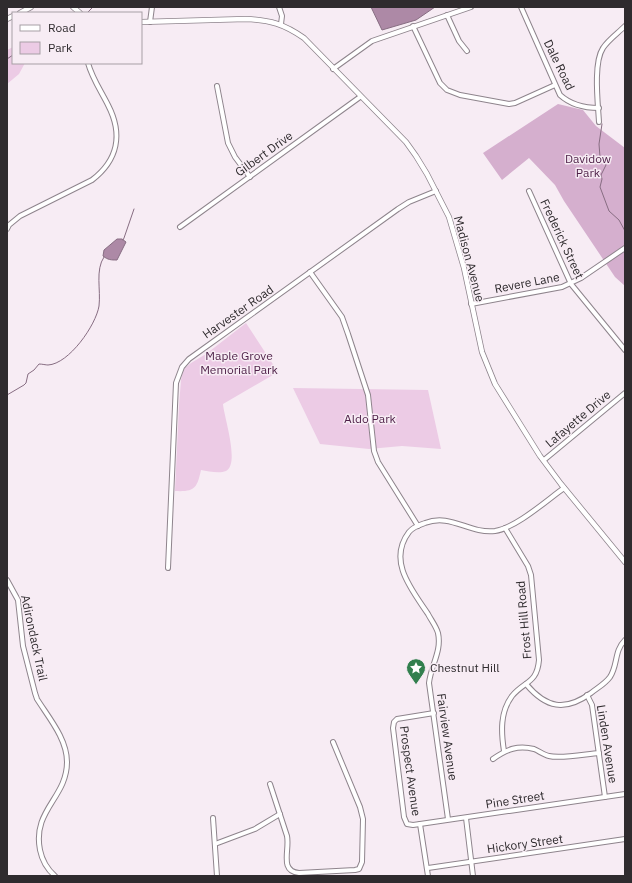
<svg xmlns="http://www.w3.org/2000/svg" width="632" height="883" viewBox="0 0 632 883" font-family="'IBM Plex Sans',sans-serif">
<rect width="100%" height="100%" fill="#f7ecf4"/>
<g fill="#eccbe5">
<path d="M13 47V63H25L19 74 7 84V50Z"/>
<path d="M246 323 278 372 223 404C224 417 240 464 226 471 219 474 208 471 201 470 197 488 195 492 175 491L179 405 181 380 183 371 185 368 191 363 206 354Z"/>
<path d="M293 388 428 390 441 449 402 446 369 449 320 444Z"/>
</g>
<path fill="#d5afce" d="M558 104 583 110 596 126 625 148V286L615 277 564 201 555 185 529 158 502 180 483 153Z"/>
<g fill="#ad89a6" stroke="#876d82">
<path d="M371 7H435L416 20 382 30Z"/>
<path d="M117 239H122L126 242 117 260C111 260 108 260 103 256L104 250Z"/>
</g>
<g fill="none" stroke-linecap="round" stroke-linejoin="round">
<g stroke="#876d82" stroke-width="1">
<path d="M88 12 93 7"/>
<path d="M7 59 13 55"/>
<path d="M602 124 599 144 600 157 606 165 601 175 602 179 600 187 609 211 619 220 625 231"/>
<path d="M123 240 124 238 134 209"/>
<path d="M7 395 24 385 26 383 28 374 34 370 39 364C42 364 46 365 48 365 69 364 96 325 99 306 101 290 95 270 104 257"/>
</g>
<g stroke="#8e848c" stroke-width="6">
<g id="minor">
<path d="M279 7 282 16 281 24"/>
<path d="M521 7 560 95C571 105 585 108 599 108"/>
<path d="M447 15 459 41 467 51"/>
<path d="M150 22 152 7"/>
<path d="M413 26 440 83 447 90 460 95 509 104 515 103 555 85"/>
<path d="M333 69 372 41 471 7"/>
<path d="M217 86 228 143 235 157 250 177"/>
<path d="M599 122C598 104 593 63 603 48 608 40 618 33 625 26"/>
<path d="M529 191 571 284 625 350"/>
<path d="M180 227 360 97"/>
<path d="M7 229 9 225 20 216 92 180C118 160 123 134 108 105 101 91 92 78 88 63"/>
<path d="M310 272 342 317 348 334 368 395 374 451 378 462 418 526"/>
<path d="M471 304 562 287 581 278 625 248"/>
<path d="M544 460 625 393"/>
<path d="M168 568 176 383 182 367 189 359 398 209 409 202 436 191"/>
<path d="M7 580 18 600 23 646 35 693 37 699C49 718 67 739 67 762 67 798 32 810 40 850 42 860 47 869 55 876"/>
<path d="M526 684C546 708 565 712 591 693 597 688 605 684 610 677 618 665 614 651 625 640"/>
<path d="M587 695 592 705 605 797"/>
<path d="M434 713 397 719 394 722 393 728 404 817 407 824 413 825 420 824 625 794"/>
<path d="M504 751C501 732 500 712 512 696 524 681 537 684 539 660L531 575 528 566 505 528"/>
<path d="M493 759C507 749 518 745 534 749 539 751 544 755 549 756 561 759 586 754 599 753"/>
<path d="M270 784 287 836C290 850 279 871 299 873L355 870 359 869 362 862 363 819 360 807 333 742"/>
<path d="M213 818 217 876"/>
<path d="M466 818 473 876"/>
<path d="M448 819 429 683C431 665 442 651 438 633 436 626 431 620 428 614 412 590 387 561 409 532 413 527 419 525 425 523 451 513 469 534 495 531 516 528 547 500 564 488"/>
<path d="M420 824 428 876"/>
<path d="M215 844 255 829 280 814"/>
<path d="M428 868 625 839"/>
</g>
</g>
<g stroke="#8e848c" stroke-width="6">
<g id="tertiary">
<path d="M73 7 80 13"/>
<path d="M20 13 31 7"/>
<path d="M7 19 13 16"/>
<path d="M141 22 246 19C270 20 284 24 304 38L406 142 416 156 427 174 449 217 464 268 482 352 495 384 540 456 561 484 625 562"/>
</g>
</g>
<use href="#minor" stroke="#fff" stroke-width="4"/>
<use href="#tertiary" stroke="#fff" stroke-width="4.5"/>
</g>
<defs>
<g id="sight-pin" transform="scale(1)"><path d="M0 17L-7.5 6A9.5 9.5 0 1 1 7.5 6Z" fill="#327f4e" stroke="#f7ecf4"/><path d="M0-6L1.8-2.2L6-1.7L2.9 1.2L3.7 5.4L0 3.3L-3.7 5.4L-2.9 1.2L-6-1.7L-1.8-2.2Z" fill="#fff"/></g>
</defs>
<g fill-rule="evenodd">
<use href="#sight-pin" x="416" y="668"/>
</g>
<g text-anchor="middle" stroke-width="3" stroke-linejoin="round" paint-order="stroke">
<g font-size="12" fill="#2f2b2e" stroke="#f7ecf4">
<text transform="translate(559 65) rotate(64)" y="4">Dale Road</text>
<text transform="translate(264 154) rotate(-36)" y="4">Gilbert Drive</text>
<text transform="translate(562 239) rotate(65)" y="4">Frederick Street</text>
<text transform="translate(469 259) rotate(75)" y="4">Madison Avenue</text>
<text transform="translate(527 283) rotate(-11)" y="4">Revere Lane</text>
<text transform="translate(238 312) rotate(-35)" y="4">Harvester Road</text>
<text transform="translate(578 419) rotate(-40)" y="4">Lafayette Drive</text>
<text transform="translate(524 620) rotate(-95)" y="4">Frost Hill Road</text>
<text transform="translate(34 638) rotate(78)" y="4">Adirondack Trail</text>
<text transform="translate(447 737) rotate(82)" y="4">Fairview Avenue</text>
<text transform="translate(607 744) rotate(81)" y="4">Linden Avenue</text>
<text transform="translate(410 771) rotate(82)" y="4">Prospect Avenue</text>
<text transform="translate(515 800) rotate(-9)" y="4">Pine Street</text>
<text transform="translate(525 844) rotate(-8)" y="4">Hickory Street</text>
</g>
<g font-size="12" fill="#4c1e46" stroke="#f7ecf4">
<text x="588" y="163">Davidow<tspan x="588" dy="14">Park</tspan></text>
<text x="239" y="360">Maple Grove<tspan x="239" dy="14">Memorial Park</tspan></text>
<text x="370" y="423">Aldo Park</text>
</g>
<g font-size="12" fill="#2f2b2e" stroke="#f7ecf4" text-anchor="start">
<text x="430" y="672">Chestnut Hill</text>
</g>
</g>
<rect width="632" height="883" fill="none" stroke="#2f2b2e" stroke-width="16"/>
<rect x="12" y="12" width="130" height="52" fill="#f7ecf4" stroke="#a79fa5"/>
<rect x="20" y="25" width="20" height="6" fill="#ffffff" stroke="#a79fa5"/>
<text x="48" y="32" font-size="12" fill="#2f2b2e">Road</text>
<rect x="20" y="42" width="20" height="12" fill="#eccbe5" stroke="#a79fa5"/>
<text x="48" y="52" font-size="12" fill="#2f2b2e">Park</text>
</svg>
